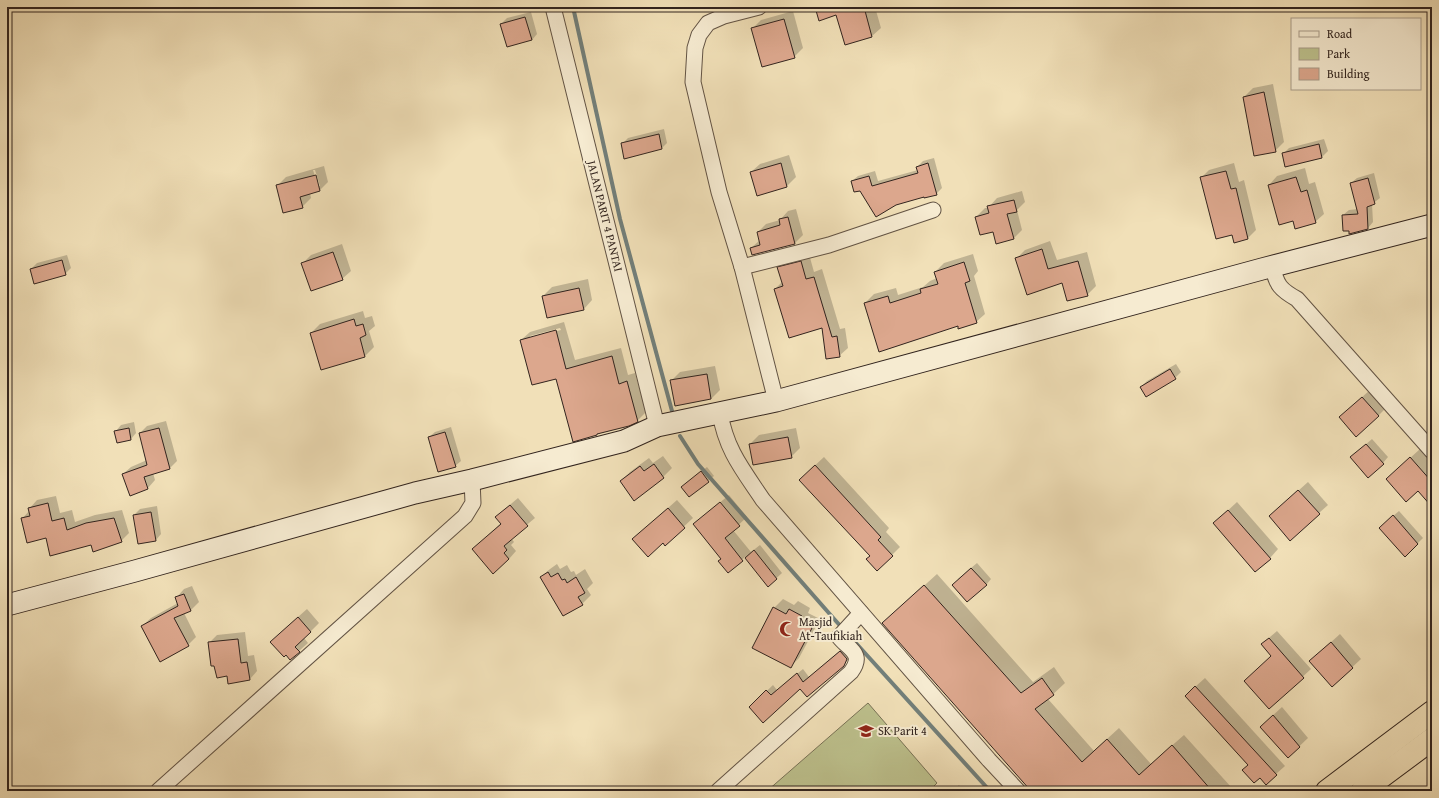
<svg xmlns="http://www.w3.org/2000/svg" width="1439" height="798" viewBox="0 0 1439 798" font-family="'Gentium Book Plus',serif">
<rect width="100%" height="100%" fill="#f1e0b8"/>
<filter id="stains"><feTurbulence type="fractalNoise" baseFrequency=".005" numOctaves="4"/><feColorMatrix values="0 0 0 0 .2 0 0 0 0 .09 0 0 0 0 .02 0 0 0 .5 -.17"/></filter>
<radialGradient id="worn" r=".72"><stop offset=".6" stop-color="#630" stop-opacity="0"/><stop offset="1" stop-color="#630" stop-opacity=".3"/></radialGradient>
<path fill="#bdc18d" stroke="#787256" d="M868 703 937 783 929 791H767Z"/>
<g fill="#0003" fill-rule="evenodd">
<path d="M816 7H875L881 28 872 36 845 44 837 14Z"/>
<path d="M793 11 803 48 794 57 752 29 761 20Z"/>
<path d="M531 12 537 34 532 40 501 24 507 18Z"/>
<path d="M1273 84 1284 142 1275 151 1244 97 1253 88Z"/>
<path d="M664 129 667 143 662 148 622 144 628 138Z"/>
<path d="M1324 139 1328 151 1322 157 1286 166 1283 154 1289 148Z"/>
<path d="M789 155 796 177 787 186 751 172 760 164Z"/>
<path d="M934 158 942 188 936 194 924 196 860 190 852 181 858 176 875 171 878 181 918 170 917 167 923 161Z"/>
<path d="M1234 163 1239 182 1244 180 1256 230 1248 238 1233 233 1201 178 1209 170Z"/>
<path d="M324 166 328 182 320 190 310 193 311 198 302 207 277 186 286 177ZM313 170H315L320 186H318Z"/>
<path d="M1305 168 1309 184 1315 182 1324 214 1315 222 1294 220 1269 185 1277 176Z"/>
<path d="M1374 173 1380 198 1372 204 1373 222 1368 228 1343 215 1349 210 1358 209 1351 183 1357 178Z"/>
<path d="M1022 191 1025 202 1017 210 1022 230 1013 239 994 231 976 217 985 208H988L997 198Z"/>
<path d="M796 209 803 235 795 243 751 248 760 240 758 232 766 224 780 220 788 211Z"/>
<path d="M1050 241 1057 260 1087 252 1096 286 1087 295 1016 259 1025 250Z"/>
<path d="M342 244 351 271 342 279 302 264 311 255Z"/>
<path d="M809 254 814 272 822 269 840 329 845 328 848 348 839 356 823 327 775 289 782 282 778 268 787 260Z"/>
<path d="M973 254 978 271 974 276 985 314 976 322 958 325 865 303 874 294 896 288 898 295 923 287 930 281 937 278 935 272 944 263Z"/>
<path d="M67 255 71 268 65 274 31 269 37 263Z"/>
<path d="M588 279 592 300 584 309 543 296 552 287Z"/>
<path d="M363 311 365 318 372 316 375 326 369 331 374 347 365 356 322 369 311 333 320 324Z"/>
<path d="M564 322 575 360 621 348 628 375 635 373 646 412 637 421 521 340 530 332ZM560 328 561 330 530 338V336Z"/>
<path d="M1176 364 1181 372 1175 378 1146 395 1141 387 1147 381Z"/>
<path d="M715 366 720 390 711 399 671 381 680 372Z"/>
<path d="M1371 389 1387 407 1378 416 1349 409Z"/>
<path d="M166 421 177 461 169 469 153 473 155 480 148 488 123 474 131 467 147 460 140 433 147 426Z"/>
<path d="M134 422 136 433 131 439 116 431 121 425Z"/>
<path d="M451 427 461 461 455 466 429 437 435 432Z"/>
<path d="M796 428 800 448 791 457 750 444 759 435Z"/>
<path d="M1372 439 1388 457 1383 463 1357 452Z"/>
<path d="M1420 449 1432 463V505L1418 489 1396 471Z"/>
<path d="M663 456 672 468 663 477 634 499 621 481 630 472 649 458 653 463Z"/>
<path d="M824 457 889 528 886 532 900 547 892 555 871 556 809 471Z"/>
<path d="M707 467 714 476 708 481 682 487Z"/>
<path d="M1308 482 1328 505 1319 513 1279 508Z"/>
<path d="M729 495 747 517 733 530 751 552 760 545 782 573 769 585 745 557 728 572 722 559 694 524Z"/>
<path d="M56 496 60 513 72 510 75 522 95 515 122 510 129 533 121 541 91 544 46 537 22 519 29 511V509L37 500Z"/>
<path d="M518 498 535 518 511 538 514 542 511 545 516 551 509 559 473 549 501 523 504 510Z"/>
<path d="M677 500 693 518 665 544 642 531Z"/>
<path d="M1237 502 1278 549 1270 558 1223 515Z"/>
<path d="M157 506 161 534 156 540 134 515 140 509Z"/>
<path d="M1399 511 1423 538 1417 544 1386 522Z"/>
<path d="M977 563 991 579 986 585 958 579Z"/>
<path d="M557 564 560 569 567 565 571 572 574 571 576 575 585 569 593 583 587 589 591 595 582 604 541 577 550 569Z"/>
<path d="M937 574 1033 682 1054 667 1065 683 1048 699 1094 751 1119 728 1151 764 1184 735 1232 788 1229 791H1033L883 623Z"/>
<path d="M192 586 199 602 191 610 184 613 196 637 188 645 142 626 151 618 178 603 176 598 184 589Z"/>
<path d="M783 599 794 605 798 601 810 608 808 613 820 619 799 658 790 667 774 608Z"/>
<path d="M307 609 319 623 304 638 308 643 299 651 280 633Z"/>
<path d="M1277 631 1311 669 1269 708 1272 656 1262 644Z"/>
<path d="M245 632 248 656 254 655 257 671 250 679 228 675 210 642 217 635Z"/>
<path d="M1340 634 1361 659 1332 686 1319 653Z"/>
<path d="M846 646 849 659 843 665 800 687 750 707 773 685 777 690 803 669 809 677Z"/>
<path d="M1205 678 1285 766 1276 774 1260 777 1249 765 1195 687Z"/>
<path d="M1282 707 1308 738 1288 757 1270 718Z"/>
<path d="M959 785 964 791H952Z"/>
</g>
<g fill="none" stroke-linecap="round" stroke-linejoin="round">
<g stroke="#727f7a" stroke-width="4">
<path d="M573 7 620 219 672 411"/>
<path d="M680 436 698 464 835 620 990 791"/>
</g>
</g>
<g fill="#dca78d" stroke="#32241e">
<path d="M815 7H864L872 37 845 45 836 15 819 21Z"/>
<path d="M525 17 532 40 507 47 500 24Z"/>
<path d="M784 19 795 58 762 67 751 28Z"/>
<path d="M1264 92 1276 152 1254 156 1243 97Z"/>
<path d="M659 134 662 149 624 159 621 143Z"/>
<path d="M1319 144 1322 158 1285 167 1282 153Z"/>
<path d="M781 163 787 187 757 196 750 172Z"/>
<path d="M928 163 937 195 924 198V197L896 205 876 217 860 191 854 192 851 181 869 176 872 186 918 173 916 167Z"/>
<path d="M1226 171 1231 189 1236 188 1248 239 1234 243 1232 235 1216 239 1200 177Z"/>
<path d="M316 175 320 191 300 197 303 208 283 213 276 185Z"/>
<path d="M1296 177 1301 192 1307 190 1316 223 1295 229 1293 221 1279 225 1268 185Z"/>
<path d="M1368 178 1375 204 1367 207 1368 229 1349 234V231H1343L1342 215 1358 214 1350 183Z"/>
<path d="M1014 200 1017 212 1007 214 1014 239 996 244 993 232 980 235 975 217 989 213 987 206Z"/>
<path d="M788 217 795 244 752 255 750 248 760 245 757 232 780 225 779 219Z"/>
<path d="M1042 249 1048 269 1078 261 1088 296 1067 301 1062 283 1027 295 1015 258Z"/>
<path d="M333 252 343 280 311 291 301 263Z"/>
<path d="M62 260 66 275 34 284 30 269Z"/>
<path d="M801 261 806 279 814 277 832 337 837 336 840 357 826 359 822 328 789 338 774 289 783 286 777 267Z"/>
<path d="M964 262 970 281 965 283 977 323 958 329V326L879 352 864 303 888 296 890 303 921 293 920 289 938 284 934 272Z"/>
<path d="M579 288 584 310 547 318 542 296Z"/>
<path d="M354 319 356 326 363 324 366 335 360 338 365 357 321 370 310 333Z"/>
<path d="M556 330 566 369 612 356 619 384 627 381 638 422 629 426 597 434V435L573 442 556 379 532 385 520 340Z"/>
<path d="M1170 369 1176 379 1146 397 1140 387Z"/>
<path d="M707 374 711 399 675 406 670 380Z"/>
<path d="M1362 397 1379 416 1356 437 1339 417Z"/>
<path d="M129 428 131 440 117 443 114 431Z"/>
<path d="M159 428 170 469 144 477 148 489 130 496 122 474 147 465 139 433Z"/>
<path d="M445 432 456 467 438 472 428 437Z"/>
<path d="M788 437 792 458 753 465 749 444Z"/>
<path d="M1366 444 1384 464 1368 478 1350 457Z"/>
<path d="M1410 457 1432 482V507L1418 491 1406 502 1386 479Z"/>
<path d="M654 464 664 478 634 501 620 481 640 466 644 471Z"/>
<path d="M815 465 881 537 878 540 893 556 877 571 866 559 870 556 799 480Z"/>
<path d="M701 471 709 482 689 497 681 487Z"/>
<path d="M1298 490 1320 514 1290 541 1269 516Z"/>
<path d="M720 502 740 526 725 538 743 561 728 573 718 561 721 559 693 524Z"/>
<path d="M48 503 52 521 64 518 67 530 86 523 114 518 122 542 93 552 91 545 50 556 46 538 27 543 21 518 30 516 28 508Z"/>
<path d="M510 505 528 526 504 546 507 550 504 553 509 559 493 574 472 549 501 524 495 517Z"/>
<path d="M668 508 685 528 665 546 663 543 648 557 632 539Z"/>
<path d="M1228 510 1271 559 1255 572 1213 523Z"/>
<path d="M151 512 156 541 138 544 133 515Z"/>
<path d="M1393 515 1418 544 1405 557 1379 528Z"/>
<path d="M754 550 777 579 768 587 745 558Z"/>
<path d="M971 568 987 585 967 602 952 585Z"/>
<path d="M548 572 551 577 558 573 562 580 565 579 567 583 576 577 585 593 578 597 583 605 563 616 540 577Z"/>
<path d="M924 585 1021 693 1042 678 1054 695 1035 709 1082 762 1107 739 1139 775 1172 745 1212 791H1031L882 623Z"/>
<path d="M184 594 191 611 174 618 189 646 160 662 141 626 178 606 175 597Z"/>
<path d="M773 607 786 614 789 609 802 616 800 622 812 628 791 668 752 648Z"/>
<path d="M298 617 311 632 295 647 300 652 290 660 286 655 284 657 270 642Z"/>
<path d="M1269 638 1304 678 1269 709 1244 681 1271 656 1261 644Z"/>
<path d="M238 639 241 663 247 662 250 680 228 684 227 676 217 678 214 666H211L208 642Z"/>
<path d="M1331 642 1353 668 1332 687 1309 661Z"/>
<path d="M840 651 847 659 844 666 807 697 800 689 763 723 749 707 766 690 771 695 797 673 803 682Z"/>
<path d="M1195 686 1277 775 1266 785 1260 778 1254 783 1242 770 1248 765 1185 696Z"/>
<path d="M1273 715 1300 747 1288 758 1260 727Z"/>
</g>
<g fill="none" stroke-linecap="round" stroke-linejoin="round">
<g stroke="#625344" stroke-width="17">
<g id="street">
<path d="M553 7 657 426"/>
<path d="M759 7 724 16 708 23 699 35 695 48 693 82 719 192 742 267 776 401"/>
<path d="M742 267 829 245 933 210"/>
<path d="M1273 267C1276 285 1281 290 1297 299L1432 451"/>
<path d="M720 413C726 450 743 470 763 500L989 760 1018 791"/>
<path d="M158 791 465 516 473 503 472 480"/>
<path d="M718 791 851 672C865 653 848 649 839 637L861 613"/>
</g>
</g>
<g stroke="#32241e" stroke-width="23">
<path id="secondary" d="M7 605 135 571 415 493 472 480 624 441 657 426 776 401 1262 269 1432 225"/>
</g>
<g stroke="#32241e" stroke-width="24">
<g id="highway">
<path d="M1327 791 1432 712"/>
<path d="M1362 791 1432 739"/>
</g>
</g>
<use href="#street" stroke="#f6ebd1" stroke-width="15"/>
<use href="#secondary" stroke="#f6ebd1" stroke-width="21"/>
<use href="#highway" stroke="#f1e0b8" stroke-width="22"/>
</g>
<defs>
<g id="mosque-bare" transform="scale(1.2)"><path d="M3.5-4.9A6 6 0 1 0 3.5 4.9A5 5 0 1 1 3.5-4.9Z" fill="#8f2418" stroke="#f6ebd1" stroke-width="2.5" paint-order="stroke"/></g>
<g id="school-bare" transform="scale(1.2)"><path d="M0-5L7-2L0 1L-7-2ZM-4 1L0 2.5L4 1V4Q0 6-4 4Z" fill="#8f2418" stroke="#f6ebd1" stroke-width="2.5" paint-order="stroke"/></g>
</defs>
<g fill-rule="evenodd">
<use href="#mosque-bare" x="787" y="629"/>
<use href="#school-bare" x="866" y="731"/>
</g>
<g text-anchor="middle" stroke-width="4" stroke-linejoin="round" paint-order="stroke">
<g font-size="12" fill="#32241e" stroke="#f6ebd1">
<text transform="translate(605 216) rotate(76)" y="4">JALAN PARIT 4 PANTAI</text>
</g>
<g font-size="12" fill="#32241e" stroke="#f6ebd1" text-anchor="start">
<text x="799" y="626">Masjid<tspan x="799" dy="14">At-Taufikiah</tspan></text>
<text x="878" y="735">SK Parit 4</text>
</g>
</g>
<rect width="1439" height="798" fill="none" stroke="#f1e0b8" stroke-width="24"/>
<rect x="8" y="8" width="1423" height="782" fill="none" stroke="#32241e" stroke-width="2"/>
<rect x="12" y="12" width="1415" height="774" fill="none" stroke="#32241e"/>
<rect x="1291" y="18" width="130" height="72" fill="#f6ebd1" stroke="#a89b89"/>
<rect x="1299" y="31" width="20" height="6" fill="#f6ebd1" stroke="#a89b89"/>
<text x="1327" y="38" font-size="12" fill="#32241e">Road</text>
<rect x="1299" y="48" width="20" height="12" fill="#bdc18d" stroke="#a89b89"/>
<text x="1327" y="58" font-size="12" fill="#32241e">Park</text>
<rect x="1299" y="68" width="20" height="12" fill="#dca78d" stroke="#a89b89"/>
<text x="1327" y="78" font-size="12" fill="#32241e">Building</text>
<rect width="100%" height="100%" filter="url(#stains)"/>
<rect width="100%" height="100%" fill="url(#worn)"/>
</svg>
